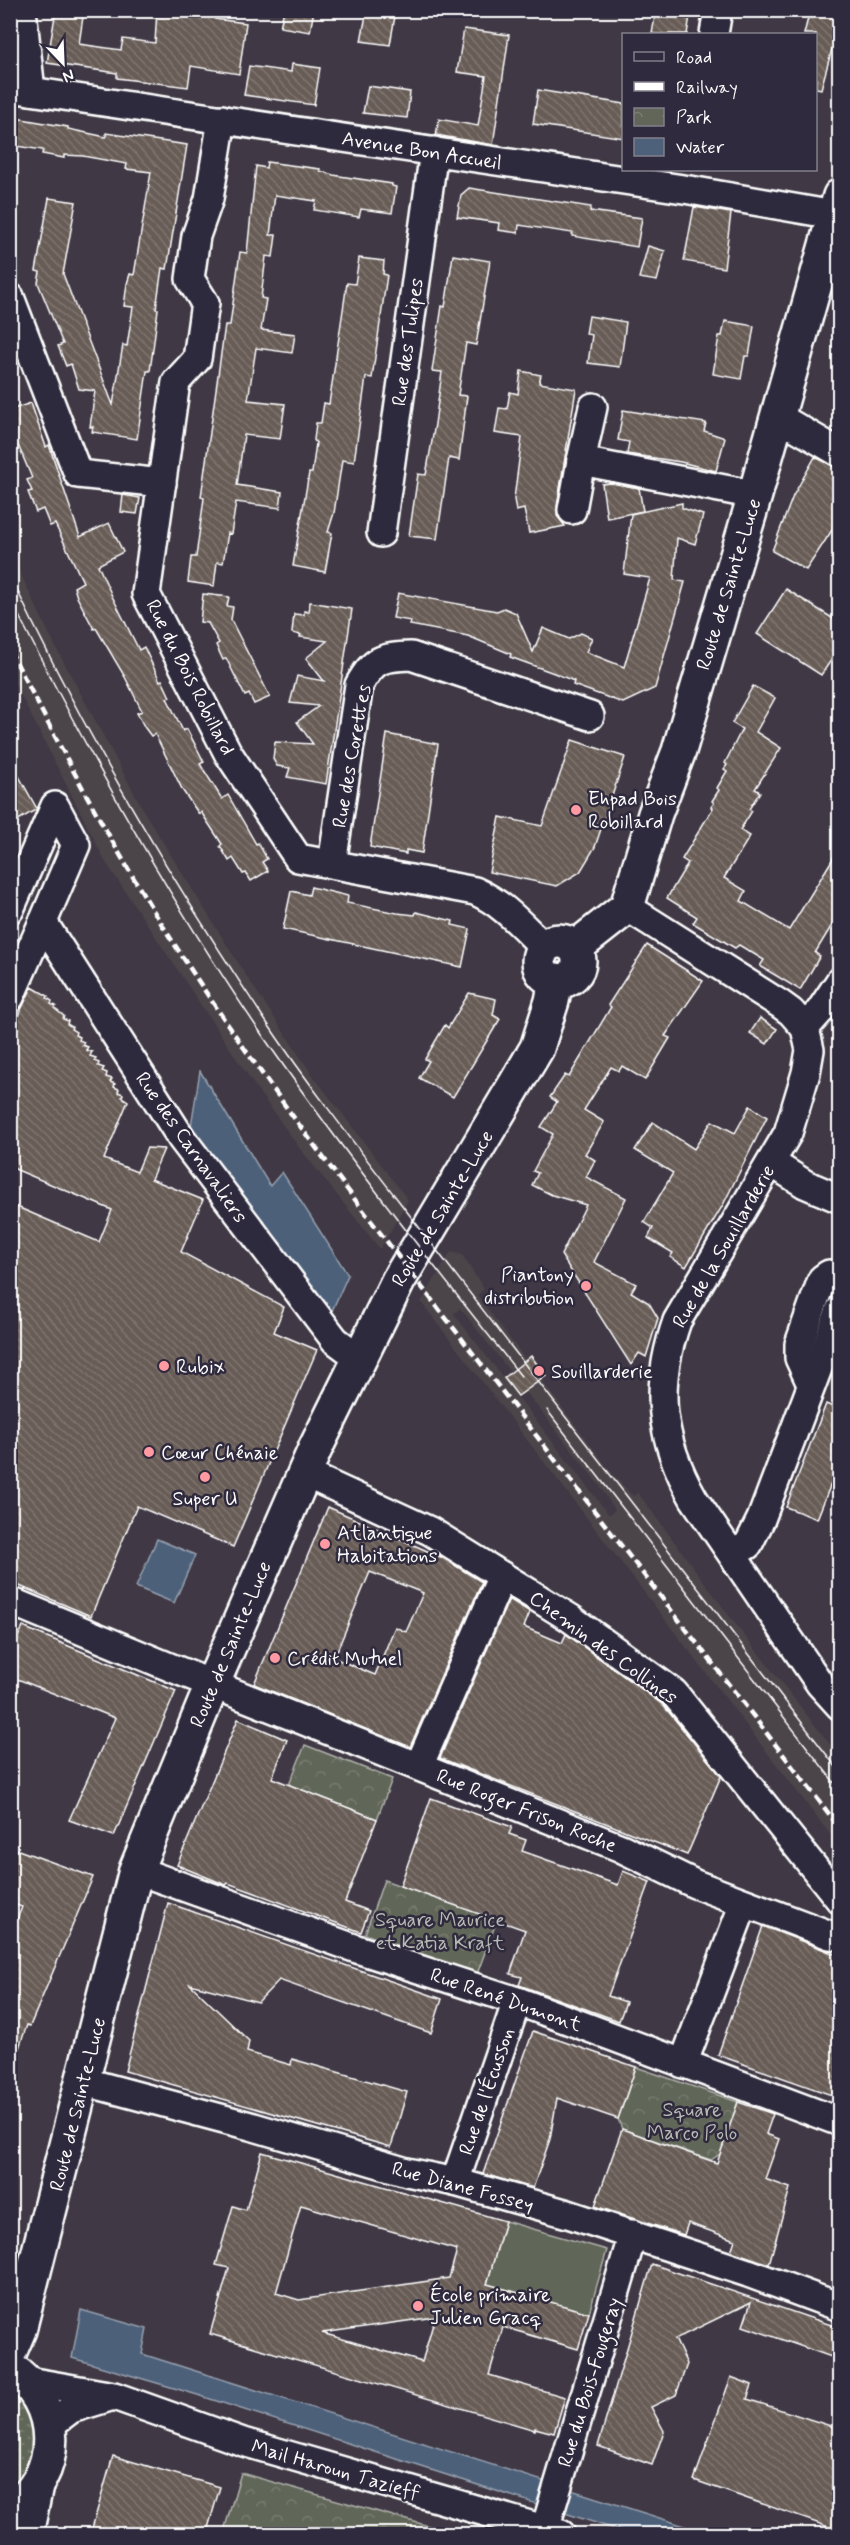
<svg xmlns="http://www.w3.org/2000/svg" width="850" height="2545" viewBox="0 0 850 2545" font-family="Mynerve,sans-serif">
<defs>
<pattern id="grass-dots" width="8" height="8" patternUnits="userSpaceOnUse" patternTransform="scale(1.5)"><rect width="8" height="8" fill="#616658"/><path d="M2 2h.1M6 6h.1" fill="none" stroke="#797d71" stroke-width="1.8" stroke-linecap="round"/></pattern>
<pattern id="park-crowns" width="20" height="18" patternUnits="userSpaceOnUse" patternTransform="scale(1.5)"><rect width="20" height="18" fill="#616658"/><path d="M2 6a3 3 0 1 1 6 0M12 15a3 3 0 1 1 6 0" fill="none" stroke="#797d71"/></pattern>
<pattern id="building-back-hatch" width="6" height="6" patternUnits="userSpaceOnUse" patternTransform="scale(1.5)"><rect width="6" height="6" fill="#685c57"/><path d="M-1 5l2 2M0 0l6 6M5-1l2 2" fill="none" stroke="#7f7470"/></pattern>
</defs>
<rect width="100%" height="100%" fill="#403945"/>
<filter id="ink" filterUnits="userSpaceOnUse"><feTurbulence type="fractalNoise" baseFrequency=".0167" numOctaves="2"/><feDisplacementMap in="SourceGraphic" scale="12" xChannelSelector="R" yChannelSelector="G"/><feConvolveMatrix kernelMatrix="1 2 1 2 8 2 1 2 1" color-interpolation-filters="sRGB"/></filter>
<g filter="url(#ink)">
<g fill="#4c444a" fill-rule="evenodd">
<path d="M10 552 54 644 146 815 243 971 311 1073 408 1200 380 1249 298 1146 257 1089 105 861 11 676Z"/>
<path d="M451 1252 462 1255 484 1289 477 1295 613 1475 633 1496 638 1493 737 1626 839 1756V1846L421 1302ZM460 1308 599 1485 615 1510 609 1515 454 1314Z"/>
</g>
<path fill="url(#grass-dots)" stroke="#b0b2ac" stroke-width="1.5" d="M10 2387 30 2409 38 2451 10 2495Z"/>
<g fill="url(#park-crowns)" stroke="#b0b2ac" stroke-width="1.5">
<path d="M305 1745 392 1779 377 1819 289 1785Z"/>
<path d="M384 1880 497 1920 477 1974 365 1934Z"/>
<path d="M636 2067 738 2102 720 2154 711 2160 622 2129 618 2119Z"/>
<path d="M241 2473 457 2534H223Z"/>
</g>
<path fill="#616658" stroke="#b0b2ac" stroke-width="1.5" d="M505 2221 607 2250 589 2313 487 2284Z"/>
<g fill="#4e617a" stroke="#95a0af" stroke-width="1.5">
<path d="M200 1071 270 1186 282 1172 348 1275 331 1313 191 1126Z"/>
<path d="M157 1539 195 1555 174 1603 136 1587Z"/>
<path d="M81 2310 147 2329 142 2354 710 2534H630L201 2396 72 2358Z"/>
</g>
<g fill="url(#building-back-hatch)" stroke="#fff" stroke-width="1.5" fill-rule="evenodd">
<path d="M56 10H84L79 44 121 50 123 39 155 43 157 10H216L215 19 246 23 239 74 191 66 188 87 117 78V73L47 63Z"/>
<path d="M284 10H314L310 32 280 27Z"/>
<path d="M367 10H396L390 45 361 41Z"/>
<path d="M656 10H691L687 34H652Z"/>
<path d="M810 10H840V20L821 89 816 88V34H804Z"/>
<path d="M464 29 509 35 493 145 436 135 439 119 478 126 486 76 457 72Z"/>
<path d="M292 64 320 68 314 105 244 95 249 66 291 72Z"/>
<path d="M368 86 410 92 407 118 363 113Z"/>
<path d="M538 90 624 104V138L533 124Z"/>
<path d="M10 117 68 127V129L106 137V133L187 145 167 269 162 268 156 309H158L153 349 150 371H147L137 439 92 432 93 427H90L95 391 79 389 71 364 66 366 58 346 63 344 38 283 40 272 36 271 49 198 76 202 63 274 113 405 123 345 127 346 133 307 124 306 127 284 130 274 134 275 151 172 126 169 127 164 83 156 64 155V158L42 154 43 150 10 145Z"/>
<path d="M267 162 320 169V171L333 175 392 184V186L396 187 392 213 361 209 359 217 314 210 316 201 275 195 270 235H276L273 257 266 256 261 298 266 299 261 330 295 334 292 353 256 348 248 400 285 404 280 439 244 435 237 485 282 492 280 508 236 502 231 534 228 533 223 563 217 562 214 586 188 582 191 557H196L204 498 201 497 225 325H230L240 252 247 253 256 166 266 168Z"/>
<path d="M469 188 591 207 590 211 642 218 637 247 572 236 573 233 519 225 518 233 498 230 499 223 457 217 461 195Z"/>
<path d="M694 207 731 213 724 268 684 261Z"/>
<path d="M648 246 665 251 657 281 639 278Z"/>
<path d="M453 255 490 261 476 345 466 343 458 395 467 396 459 460 449 458 437 539 409 536 418 474 426 475 435 424 442 372 432 371 442 306 445 307Z"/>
<path d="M359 258 384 261 383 274 387 275 372 378 366 377 354 462 342 460 334 513 328 532 332 533 325 572 293 566 309 473H312L316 443 314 440 316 423H321L324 403 329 404 347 283 355 284Z"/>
<path d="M589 316 626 322 620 367 588 363 592 335 586 334Z"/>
<path d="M725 321 754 326 749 356H745L741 379 713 374 719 336H722Z"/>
<path d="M521 371 541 375 539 383 576 389 557 507V516L565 526 529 533 524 509 516 511 514 499 522 437 495 433 499 408 507 409 510 392 518 394Z"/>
<path d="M31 403 46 447 49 445 57 469 80 537 109 523 123 552 98 565 112 596 139 650 144 647 160 681 162 680 170 697 167 698 183 731 187 729 204 762 200 764 222 799 228 795 256 844 258 843 267 859 262 862 268 871 251 881 246 873 243 874 233 858 229 861 220 846 222 844 201 812 199 814 183 791 155 734 151 736 145 728 137 713 142 711 125 677 96 628 94 629 77 597 74 587 83 582 55 524 50 526 43 509 36 512 28 492 32 491 27 480 32 478 10 426V410Z"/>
<path d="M623 410 706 423 704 431 725 438 716 471 681 462 627 454 629 442 618 440Z"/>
<path d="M815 457 840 469V518L806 570 772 551 793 496Z"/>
<path d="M611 483 639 488 643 511 607 518 602 484Z"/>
<path d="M123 495 140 498 137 514 121 512Z"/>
<path d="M682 503V508L703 515 695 544 677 538 674 580 685 582 655 688 623 703 573 685 574 681 554 673 510 657 511 654 468 636 410 625 411 621 393 618 398 593 497 611 504 608 516 613 533 652 543 628 569 639 581 633 592 638 586 652 624 667 650 578 624 574 631 514Z"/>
<path d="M786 589 840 623V647L821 675 757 634Z"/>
<path d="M203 594 229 597 227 606 233 607 231 620 270 697 254 704 249 694 245 696 226 658 223 660 216 645 219 643 208 623 200 622Z"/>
<path d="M310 602 352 609 326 784 287 777 290 768 277 766 273 759 275 742 313 744 297 722 319 706 290 703 297 676 324 681 306 658 327 641 300 637 301 635 292 633 294 614 304 615V611L309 612Z"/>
<path d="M753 686 775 698 756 732 781 748 755 789 760 792 749 809 752 811 740 830 750 836 724 878 746 891 741 901 789 930 840 847V912L815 953 820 956 800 990 760 966 764 960 739 945 735 948 693 923 697 917 667 898 688 863 682 859 713 808 711 807 714 803 712 801 719 790 717 788 727 771 724 769 727 765 725 763 742 729 732 723Z"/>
<path d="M387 734 438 744 422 853 406 850V854L370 847Z"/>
<path d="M572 740 625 757 595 847 580 872 557 886 489 872 500 817 542 826Z"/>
<path d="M10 760 37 809 10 825Z"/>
<path d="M311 887 348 896 347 903 397 913 415 915 416 912 453 921 452 925 470 929 462 967 283 929 291 891 309 895Z"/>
<path d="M647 945 703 981 665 1036 670 1038 645 1080 622 1066 619 1071 611 1067 584 1110 604 1122 585 1154 595 1160 586 1177 626 1198 594 1262 636 1284 631 1292 649 1303 658 1318 646 1357 639 1353 631 1365 561 1255 586 1205 552 1195 532 1185 538 1173 533 1171 553 1134 541 1127 557 1102 550 1097 565 1075 569 1077 611 1007 608 1005Z"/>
<path d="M32 987 48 996 47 998 52 1001 51 1004 56 1006 55 1009 64 1016 63 1019 68 1021 67 1024 72 1027 71 1029 76 1032 75 1035 80 1037 79 1040 84 1042 82 1045 88 1047 86 1050 92 1052 90 1056 96 1058 94 1061 99 1063 98 1066 104 1068 102 1071 107 1073 106 1077 112 1079 110 1082 115 1084 114 1087 119 1089 118 1092 123 1094 122 1097 128 1101 104 1159 137 1172 147 1148 164 1149 151 1179 203 1200 181 1252 284 1307 274 1332 317 1350 233 1547 137 1506 91 1616 10 1582V1204L99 1242 112 1210 10 1167V1033Z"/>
<path d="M469 993 496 999 493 1015 500 1019 453 1097 419 1078 429 1061 425 1059 445 1025 448 1028Z"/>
<path d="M760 1018 777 1029 767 1044 750 1033Z"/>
<path d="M750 1106 767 1117 723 1205 686 1267 670 1257 673 1253 648 1238 653 1228 644 1222 673 1173 635 1150 653 1122 694 1149 712 1121 735 1133Z"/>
<path d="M531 1356 546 1376 518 1396 504 1378Z"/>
<path d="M826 1404 840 1410V1461L817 1519 786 1507Z"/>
<path d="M328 1507 443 1558 482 1582 410 1747 254 1684ZM370 1572 423 1593 406 1632 395 1627 375 1675 334 1658Z"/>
<path d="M509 1599 530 1612 524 1627 562 1643 566 1634 663 1705 721 1776 687 1855 440 1758Z"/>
<path d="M23 1627 176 1691 114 1836 69 1820 115 1718 10 1676V1653Z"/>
<path d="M238 1719 287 1740 272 1778 377 1819 345 1902 369 1911 361 1932 228 1883 226 1885 177 1865Z"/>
<path d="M431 1798 512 1827 509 1834 526 1840 522 1851 618 1885 623 1871 650 1882 608 1996 626 2002 619 2021 519 1985 522 1977 510 1974 525 1930 400 1886Z"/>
<path d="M10 1847 93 1877 30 2026 27 2025 13 2065H10V1936L22 1907 10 1903Z"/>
<path d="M168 1903 442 1999 431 2033 279 1980 258 2002 190 1984 249 2041 247 2052 291 2065 292 2059 407 2092 391 2147 125 2071Z"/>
<path d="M763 1926 840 1956V2098L718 2055Z"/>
<path d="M533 2031 636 2067 618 2119 557 2098 550 2139 533 2188 483 2174Z"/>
<path d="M738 2102 773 2114 766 2134 779 2139 765 2179 790 2188 769 2264 731 2251 735 2240 688 2223 684 2235 595 2206 622 2129 717 2163Z"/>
<path d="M262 2152 505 2221 487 2284 589 2313 578 2349 503 2327 489 2375 565 2397 554 2433 535 2428V2430L210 2334 229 2268 216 2265 233 2206 246 2210ZM301 2205 457 2250 449 2278 299 2300 276 2293ZM435 2317 422 2362 322 2333Z"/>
<path d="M652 2264 840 2328V2360L743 2326 751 2302 675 2339 687 2364 676 2395 651 2407 664 2431 652 2465 598 2446Z"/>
<path d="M731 2377 752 2385 747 2399 840 2429V2531L694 2480Z"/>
<path d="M113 2456 220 2487 206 2535H90Z"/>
</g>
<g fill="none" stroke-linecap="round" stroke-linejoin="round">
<g stroke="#fff" stroke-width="32">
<g id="street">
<path d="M22 10 31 91"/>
<path d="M714 34 718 10"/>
<path d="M10 88 690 190 834 215"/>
<path d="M222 119 209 199 196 236 190 279 205 303 197 359 176 382 146 594 228 753 298 858 475 891C504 904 522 926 544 947"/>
<path d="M10 297 78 474 162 483"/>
<path d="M777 416 840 453"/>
<path d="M581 461 593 407"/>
<path d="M572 510 581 461 755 495"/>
<path d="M381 533 434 151"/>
<path d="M332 864 359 685C374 659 381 657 411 656L590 716"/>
<path d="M627 907 780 1004 791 1012 805 1028 810 1050 806 1073 788 1133 677 1321C654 1387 659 1438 694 1499L820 1684 840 1706"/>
<path d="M10 909 55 806 76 845 43 922 182 1139 335 1340 359 1358"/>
<path d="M10 997 43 922"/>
<path d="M805 1028 820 1011 840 981"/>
<path d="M772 1163 805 1184 840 1199"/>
<path d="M811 1384 799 1358V1344L822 1279 829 1274 840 1276"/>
<path d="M304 1473 430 1531 570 1618 674 1693 840 1900"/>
<path d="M732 1554 748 1545 761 1519 840 1310"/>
<path d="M10 1601 172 1668 621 1848 695 1884 830 1935 840 1936"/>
<path d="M419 1766 502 1576"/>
<path d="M136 1870 357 1949 517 2001 840 2122"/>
<path d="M683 2064 744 1903"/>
<path d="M82 2081 254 2127 407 2172 455 2182 568 2214 748 2273 840 2307"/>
<path d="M455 2182 517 2001"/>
<path d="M28 2381 114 2396 243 2442 561 2534"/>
<path d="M50 2425 71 2409 110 2397"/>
<path d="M545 2529 633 2234"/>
<path d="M29 2534 41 2477"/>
</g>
</g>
<g stroke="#fff" stroke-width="38">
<g id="secondary">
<circle cx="559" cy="961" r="20"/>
<path d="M575 948 627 907 655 814 679 751 755 495 840 196"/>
<path d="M10 2351 19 2330 136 1870 213 1683 315 1449 398 1281 537 1048 552 1001 556 980"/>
<path d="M10 2369C62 2400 64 2478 10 2509"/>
</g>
</g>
<use href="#street" stroke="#2f2a3d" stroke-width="27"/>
<use href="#secondary" stroke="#2f2a3d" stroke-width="33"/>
<g stroke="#fff" stroke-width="1.5">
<path d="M10 575C82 730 170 878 265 1020 321 1103 384 1181 445 1261 576 1432 708 1602 840 1772"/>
<path d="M10 598C84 746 164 892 258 1029 340 1148 431 1263 521 1376"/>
<path d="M547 1410 840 1790"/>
</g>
<path stroke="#fff" stroke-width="4.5" stroke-dasharray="9 4.5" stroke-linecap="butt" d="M10 650C58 743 106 835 161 923 255 1073 364 1212 472 1352 594 1511 717 1669 840 1828"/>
</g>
</g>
<g fill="#ff9aa2" stroke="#2f2a3d" stroke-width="2">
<circle cx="576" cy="810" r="6"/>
<circle cx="586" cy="1286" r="6"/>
<circle cx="164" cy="1366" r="6"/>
<circle cx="539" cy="1371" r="6"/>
<circle cx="149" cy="1452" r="6"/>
<circle cx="205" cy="1477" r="6"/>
<circle cx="325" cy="1544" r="6"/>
<circle cx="275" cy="1658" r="6"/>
<circle cx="418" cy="2306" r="6"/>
</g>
<g text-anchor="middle" stroke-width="5" stroke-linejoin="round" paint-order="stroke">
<g font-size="20" fill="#fff" stroke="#2f2a3d">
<text transform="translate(422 150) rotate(9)" y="7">Avenue Bon Accueil</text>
<text transform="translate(407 342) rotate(-82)" y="7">Rue des Tulipes</text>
<text transform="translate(728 584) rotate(-73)" y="7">Route de Sainte-Luce</text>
<text transform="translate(191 677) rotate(63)" y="7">Rue du Bois Robillard</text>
<text transform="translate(351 756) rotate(-80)" y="7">Rue des Corettes</text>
<text transform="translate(192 1147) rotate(55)" y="7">Rue des Carnavaliers</text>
<text transform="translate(442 1208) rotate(-59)" y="7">Route de Sainte-Luce</text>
<text transform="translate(723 1246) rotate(-60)" y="7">Rue de la Souillarderie</text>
<text transform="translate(230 1644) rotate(-67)" y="7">Route de Sainte-Luce</text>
<text transform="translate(604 1647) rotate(36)" y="7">Chemin des Collines</text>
<text transform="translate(527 1810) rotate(22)" y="7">Rue Roger Frison Roche</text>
<text transform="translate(506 1999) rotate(19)" y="7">Rue René Dumont</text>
<text transform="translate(486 2091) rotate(-71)" y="7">Rue de l'Écusson</text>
<text transform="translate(77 2104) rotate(-76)" y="7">Route de Sainte-Luce</text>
<text transform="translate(463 2186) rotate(15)" y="7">Rue Diane Fossey</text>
<text transform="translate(589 2382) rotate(-73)" y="7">Rue du Bois-Fougeray</text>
<text transform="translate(336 2469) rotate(16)" y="7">Mail Haroun Tazieff</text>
</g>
<g font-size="20" fill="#fff" stroke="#2f2a3d" text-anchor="start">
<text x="588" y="805">Ehpad Bois<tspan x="588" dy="23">Robillard</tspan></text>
<text x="574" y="1281" text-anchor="end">Piantony<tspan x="574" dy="23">distribution</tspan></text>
<text x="176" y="1373">Rubix</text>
<text x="551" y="1378">Souillarderie</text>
<text x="161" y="1459">Cœur Chénaie</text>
<text x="205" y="1505" text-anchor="middle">Super U</text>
<text x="337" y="1539">Atlantique<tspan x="337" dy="23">Habitations</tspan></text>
<text x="287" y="1665">Crédit Mutuel</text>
<text x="430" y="2301">École primaire<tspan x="430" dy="23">Julien Gracq</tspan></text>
</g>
<g font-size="20" fill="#b8bab4" stroke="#2f2a3d">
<text x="440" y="1926">Square Maurice<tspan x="440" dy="23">et Katia Kraft</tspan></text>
<text x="692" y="2116">Square<tspan x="692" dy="23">Marco Polo</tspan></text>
</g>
</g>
<rect width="850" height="2545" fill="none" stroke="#2f2a3d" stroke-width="36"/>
<rect x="18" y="18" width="814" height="2509" fill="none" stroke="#fff" stroke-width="2" filter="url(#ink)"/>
<rect x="622" y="33" width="195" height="138" fill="#2f2a3d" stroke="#827f8b" stroke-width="1.5"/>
<rect x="634" y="52" width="30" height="9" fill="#2f2a3d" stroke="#827f8b" stroke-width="1.5"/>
<text x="676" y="63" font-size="18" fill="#ffffff">Road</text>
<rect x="634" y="82" width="30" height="9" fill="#ffffff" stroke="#827f8b" stroke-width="1.5"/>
<text x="676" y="93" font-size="18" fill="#ffffff">Railway</text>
<rect x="634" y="108" width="30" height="18" fill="url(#park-crowns)" stroke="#827f8b" stroke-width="1.5"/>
<text x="676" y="123" font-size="18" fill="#ffffff">Park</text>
<rect x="634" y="138" width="30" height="18" fill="#4e617a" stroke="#827f8b" stroke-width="1.5"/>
<text x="676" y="153" font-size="18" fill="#ffffff">Water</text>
<g transform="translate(63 63) rotate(157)" stroke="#2f2a3d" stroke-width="4.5" paint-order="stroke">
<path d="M0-4.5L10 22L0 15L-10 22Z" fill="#ffffff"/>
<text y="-9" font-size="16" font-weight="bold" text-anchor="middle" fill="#ffffff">N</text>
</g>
</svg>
